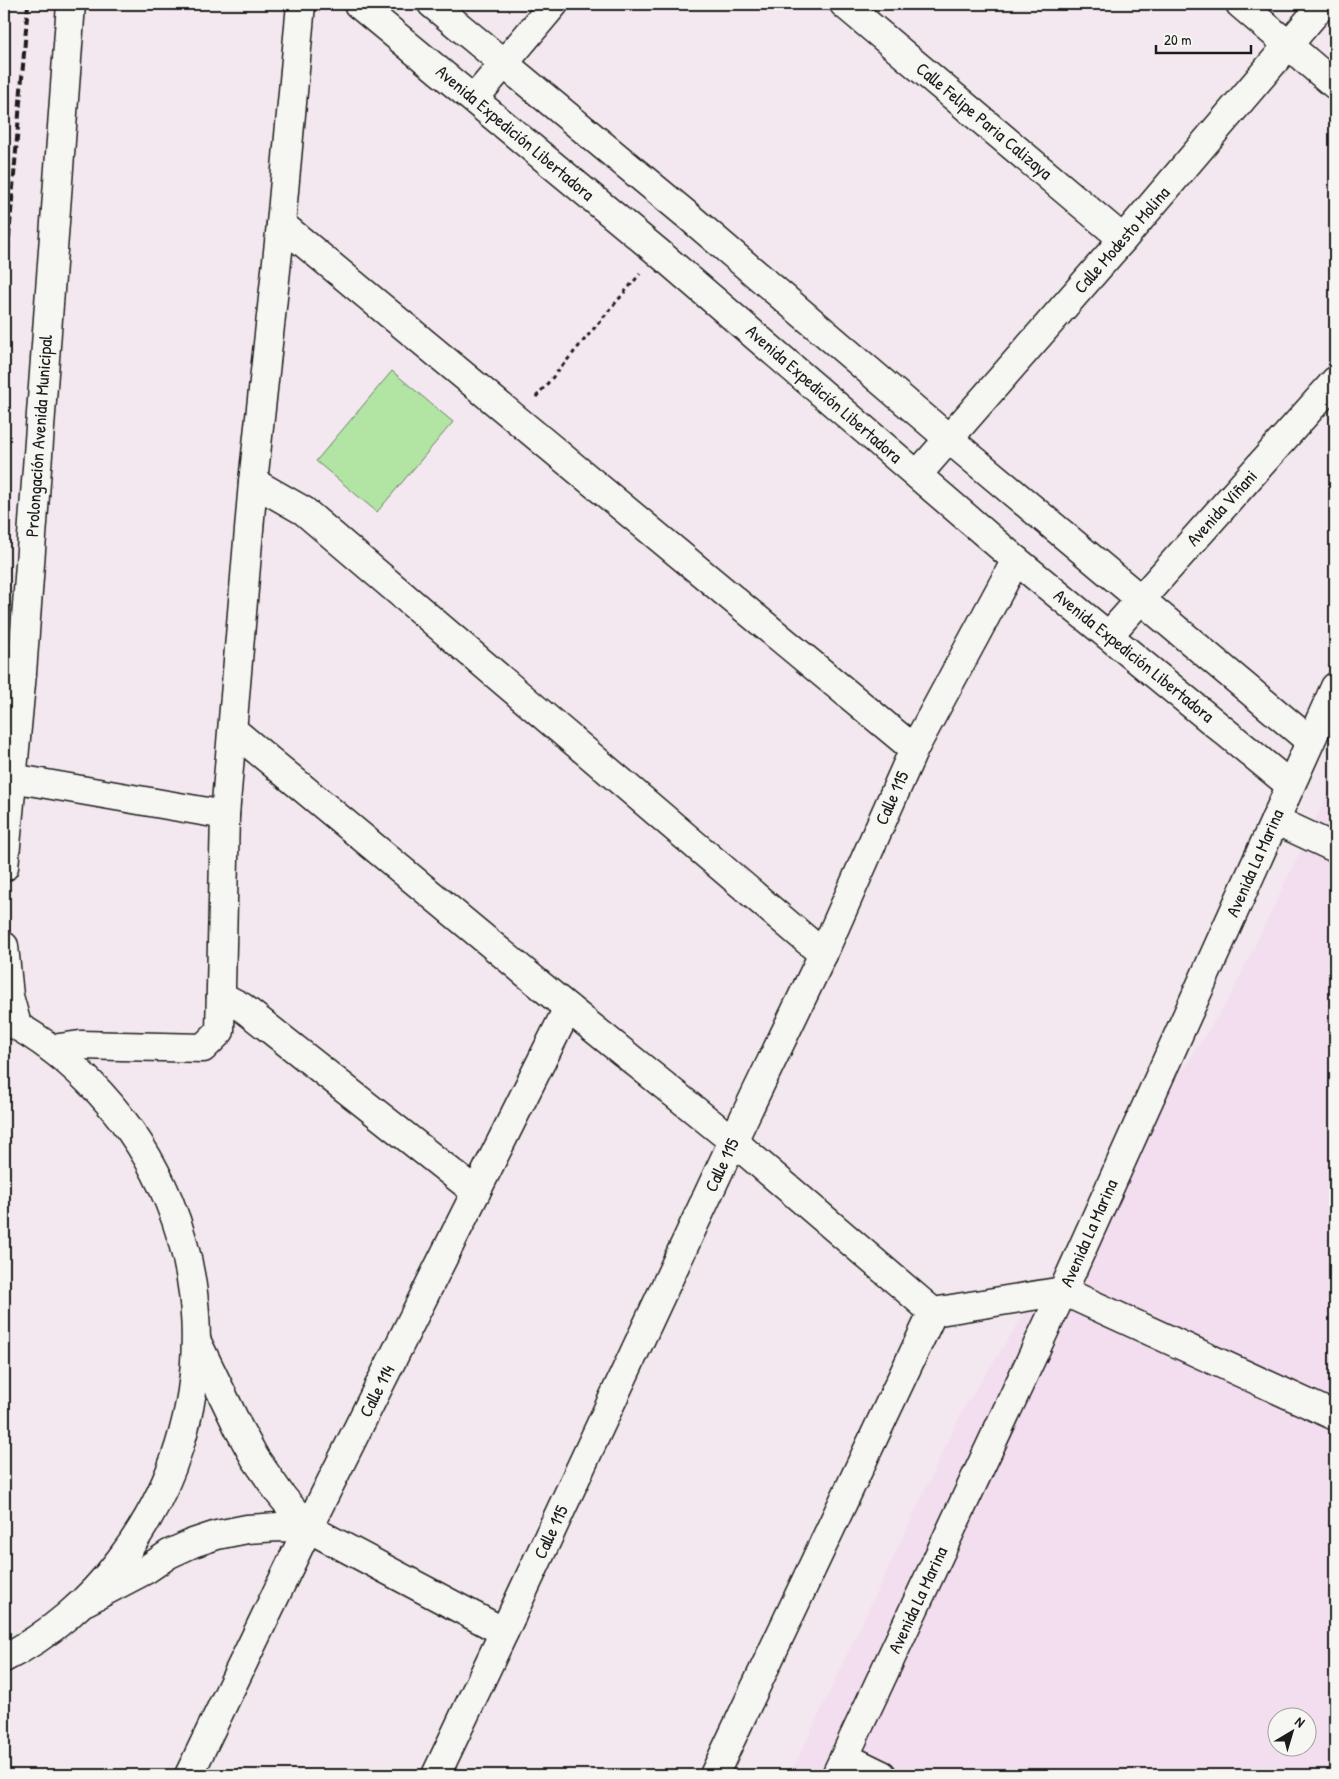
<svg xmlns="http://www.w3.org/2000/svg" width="1339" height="1779" viewBox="0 0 1339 1779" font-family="'Patrick Hand',sans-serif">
<rect width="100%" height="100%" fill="#f4e8f0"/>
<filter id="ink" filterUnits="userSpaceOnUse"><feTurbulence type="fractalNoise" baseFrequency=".02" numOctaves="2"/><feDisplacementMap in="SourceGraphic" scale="10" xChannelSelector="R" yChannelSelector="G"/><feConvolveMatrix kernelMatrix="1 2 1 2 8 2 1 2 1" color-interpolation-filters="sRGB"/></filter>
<g filter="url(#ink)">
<path fill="#f3deef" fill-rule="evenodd" d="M1335 778V1775H790L964 1407 1231 995ZM1276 1716H1306V1746H1276Z"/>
<path fill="#b2e4a4" stroke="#678060" d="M392 371 453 422 377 512 316 461Z"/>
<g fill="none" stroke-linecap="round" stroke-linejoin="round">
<g stroke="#1c1c1c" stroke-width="31">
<g id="minor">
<path d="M844 4 1123 239"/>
<path d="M1240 4 1335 85"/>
<path d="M474 99 554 4"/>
<path d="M281 224 914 749"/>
<path d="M918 474 1123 239 1323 4"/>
<path d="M253 482 304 511 823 954"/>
<path d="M1109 635 1335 381"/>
<path d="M234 731 568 1008 733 1141 933 1312 1063 1291 1335 1416"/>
<path d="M12 778 225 815"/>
<path d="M1275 820 1335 848"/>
<path d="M221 996 242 1007 476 1192"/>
<path d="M52 1049 80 1045 203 1048 220 1031 225 815 253 482 281 224 301 4"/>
<path d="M197 1342 239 1429 255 1458 280 1494 308 1528 504 1632"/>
<path d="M86 1601 147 1569 169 1554 193 1543 217 1535 247 1529 278 1527 308 1528"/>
<path d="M845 1757 882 1775"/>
<path d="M189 1775 308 1528 568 1008"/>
<path d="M436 1775 504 1632 733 1141 823 954 914 749 1016 560"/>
<path d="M714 1775 933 1312"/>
<path d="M836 1775 1063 1291 1335 687"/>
</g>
</g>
<g stroke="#1c1c1c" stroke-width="31">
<g id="tertiary">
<path d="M358 4 659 253 1016 560 1290 785"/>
<path d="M432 4 687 215 949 439 1310 741"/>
</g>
</g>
<g stroke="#1c1c1c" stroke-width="31">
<g id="secondary">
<path d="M4 867 22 673 71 4"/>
<path d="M4 946 9 996 17 1025"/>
<path d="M4 1019C40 1037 72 1063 100 1093 220 1224 228 1419 120 1560 90 1600 49 1636 4 1658"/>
</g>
</g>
<path stroke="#1c1c1c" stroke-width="3" stroke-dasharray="4 4" stroke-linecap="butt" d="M536 397 640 274"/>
<use href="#minor" stroke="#f6f6f2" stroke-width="28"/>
<use href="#tertiary" stroke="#f6f6f2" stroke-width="28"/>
<use href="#secondary" stroke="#f6f6f2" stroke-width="28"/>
<path stroke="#1c1c1c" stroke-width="4" stroke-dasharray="8 4" stroke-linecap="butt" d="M4 298 28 4"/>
</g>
</g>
<g text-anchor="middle" stroke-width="4.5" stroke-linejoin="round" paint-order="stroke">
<g font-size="18" fill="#1c1c1c" stroke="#f6f6f2">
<text transform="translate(984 121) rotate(40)" y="6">Calle Felipe Paria Calizaya</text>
<text transform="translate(515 133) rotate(40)" y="6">Avenida Expedición Libertadora</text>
<text transform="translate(1122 240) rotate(-49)" y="6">Calle Modesto Molina</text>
<text transform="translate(824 394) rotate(41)" y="6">Avenida Expedición Libertadora</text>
<text transform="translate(39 436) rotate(-86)" y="6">Prolongación Avenida Municipal</text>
<text transform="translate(1222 508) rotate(-48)" y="6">Avenida Viñani</text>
<text transform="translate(1134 656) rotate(39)" y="6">Avenida Expedición Libertadora</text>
<text transform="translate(892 798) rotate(-66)" y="6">Calle 115</text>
<text transform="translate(1255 863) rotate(-66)" y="6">Avenida La Marina</text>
<text transform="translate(722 1165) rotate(-65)" y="6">Calle 115</text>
<text transform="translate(1089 1233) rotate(-66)" y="6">Avenida La Marina</text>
<text transform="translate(377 1391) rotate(-63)" y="6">Calle 114</text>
<text transform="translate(551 1532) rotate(-65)" y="6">Calle 115</text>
<text transform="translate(918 1600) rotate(-65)" y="6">Avenida La Marina</text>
</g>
</g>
<rect width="1339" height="1779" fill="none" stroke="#f6f6f2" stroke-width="20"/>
<rect x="10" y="10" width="1319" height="1759" fill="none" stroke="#1c1c1c" stroke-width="2" filter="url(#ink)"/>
<g transform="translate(1292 1732) rotate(38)"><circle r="24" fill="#f6f6f2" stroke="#9f9f9c"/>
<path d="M0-4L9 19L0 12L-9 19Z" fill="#1c1c1c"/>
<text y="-8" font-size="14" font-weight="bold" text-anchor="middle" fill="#1c1c1c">N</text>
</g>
<path d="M1156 45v8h95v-8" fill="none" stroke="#1c1c1c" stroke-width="2.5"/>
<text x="1164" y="45" font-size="15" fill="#1c1c1c" stroke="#f6f6f2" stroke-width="4" paint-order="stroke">20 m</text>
</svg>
